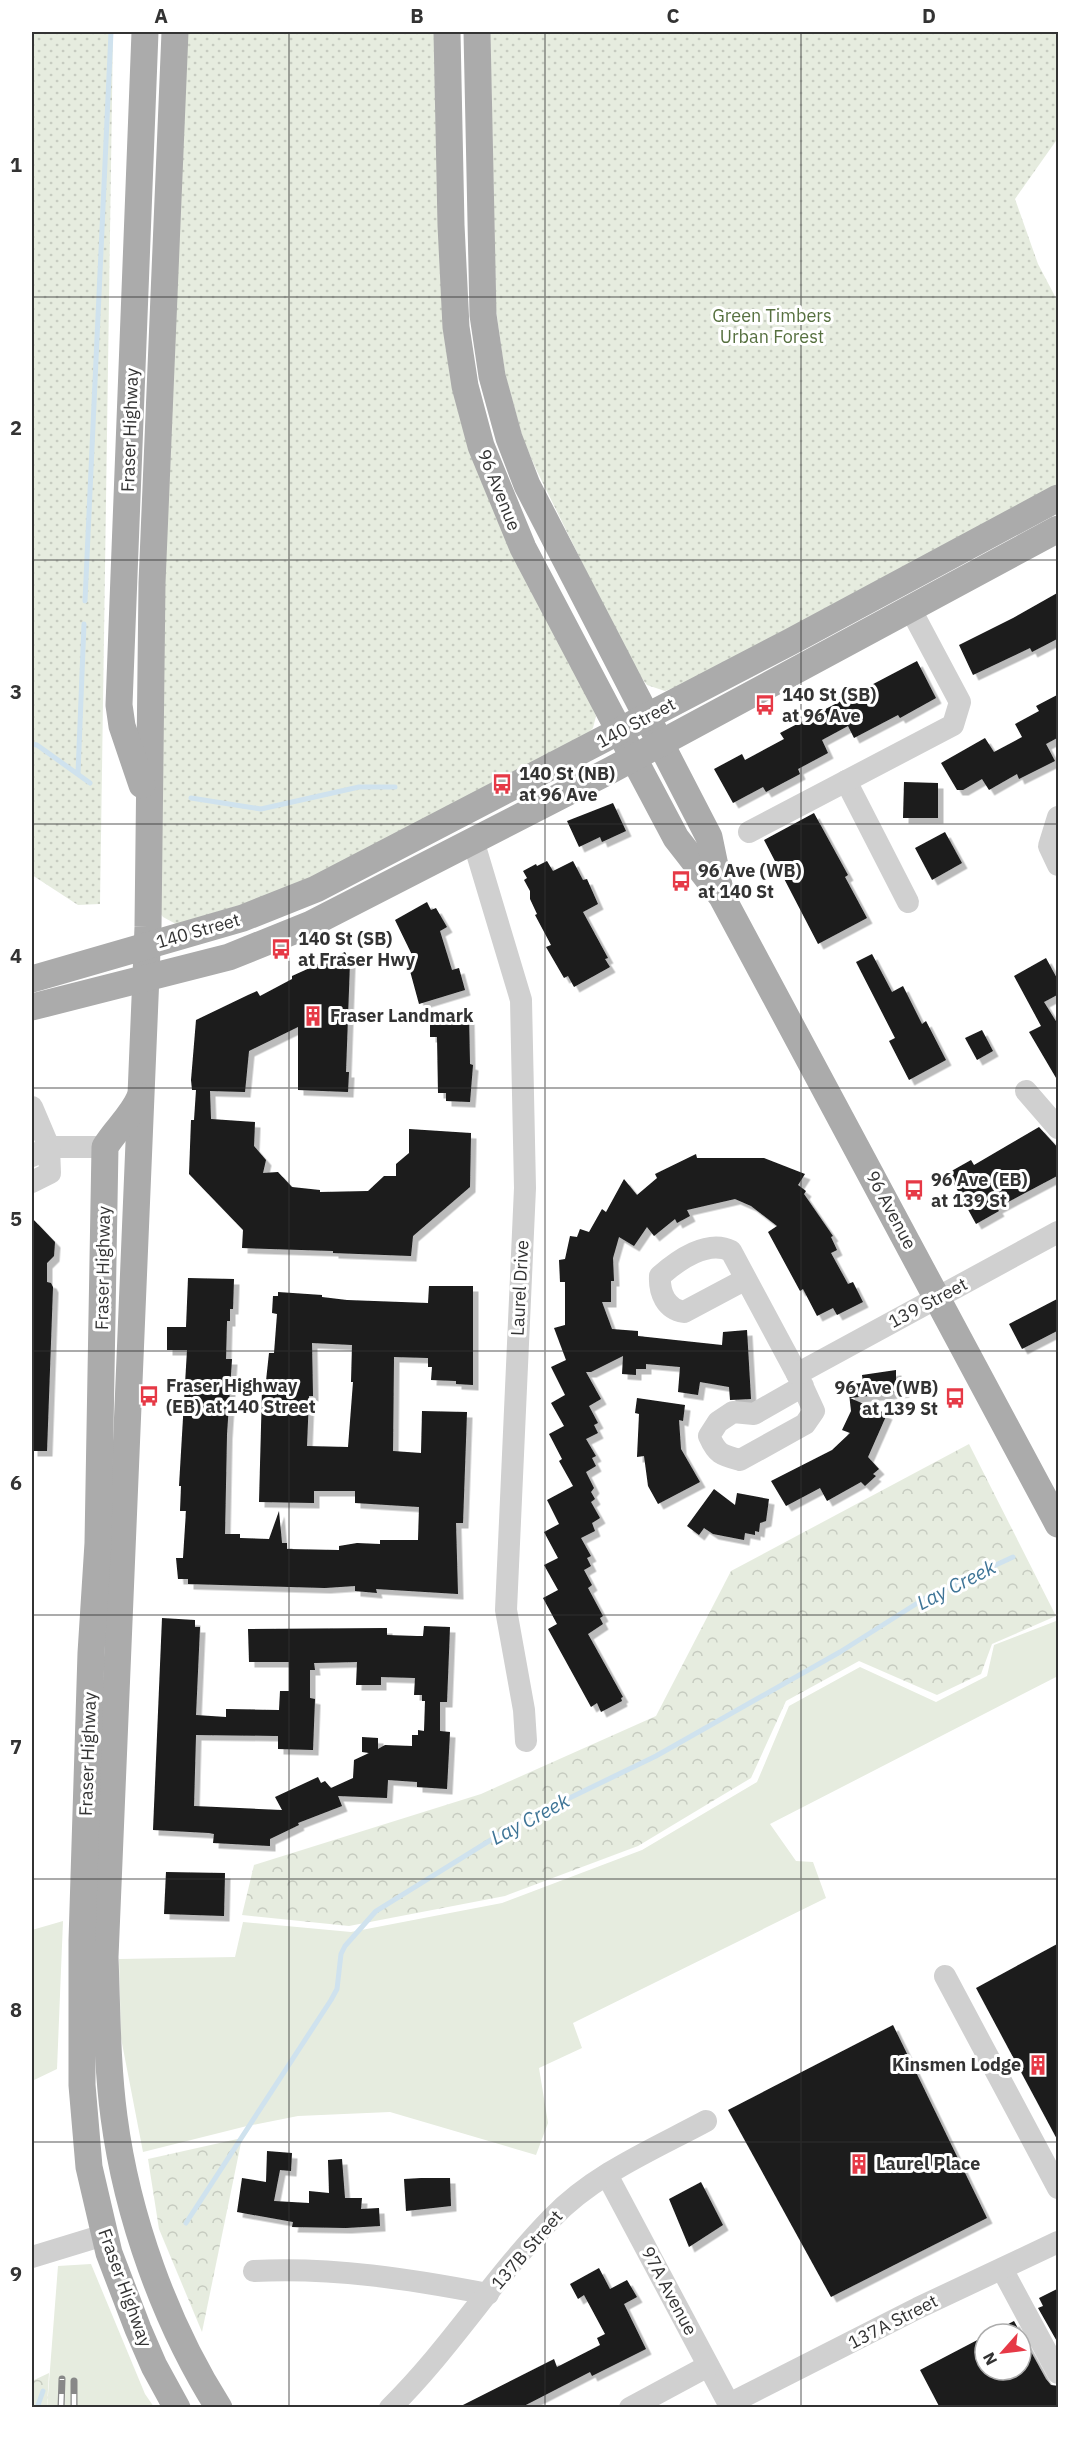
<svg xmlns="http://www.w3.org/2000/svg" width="1090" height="2439" viewBox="0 0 1090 2439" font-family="'IBM Plex Sans',sans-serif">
<defs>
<pattern id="forest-crowns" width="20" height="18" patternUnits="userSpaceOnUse" patternTransform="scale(1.5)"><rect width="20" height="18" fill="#e6ecdf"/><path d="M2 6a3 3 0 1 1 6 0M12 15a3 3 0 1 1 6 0" fill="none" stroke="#c6cbc0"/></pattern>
<pattern id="park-dots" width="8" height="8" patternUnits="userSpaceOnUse" patternTransform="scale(1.5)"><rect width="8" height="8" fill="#e6ecdf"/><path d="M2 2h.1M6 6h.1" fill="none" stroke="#c6cbc0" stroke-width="1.8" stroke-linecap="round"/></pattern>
<filter id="shadow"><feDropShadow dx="5.5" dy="5.5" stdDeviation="0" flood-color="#0004"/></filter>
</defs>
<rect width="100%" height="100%" fill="#fff"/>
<g fill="#e6ecdf">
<path d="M1056 1621 1058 1625V1676L770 1824 796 1861 813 1862 826 1898 573 2023 582 2048 539 2068 548 2123 536 2155 390 2112 298 2116 247 2126 143 2152 121 2038 119 1959 235 1957 243 1922 351 1932 502 1903 642 1850 757 1782 789 1706 860 1667 936 1702 987 1676 994 1645Z"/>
<path d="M63 1921 57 2069 32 2081V1930Z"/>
<path d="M91 2264 145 2394 154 2407 47 2408 58 2266Z"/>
</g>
<g fill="url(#forest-crowns)">
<path d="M969 1444 1056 1616 992 1644 981 1674 937 1695 859 1661 786 1701 751 1778 638 1846 505 1896 349 1926 242 1915 254 1865 481 1794 656 1716 731 1571Z"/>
<path d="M242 2138 202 2332 159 2229 148 2159Z"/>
<path d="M49 2373 47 2407H32V2381Z"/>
</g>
<g fill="url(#park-dots)">
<path d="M32 32H113L100 904 78 905 32 875Z"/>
<path d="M181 32H437L447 349 596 716 593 728 588 733 319 874 271 896 176 924 163 917 158 910 170 276Z"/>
<path d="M490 32H1058V138L1015 199 1038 264 1058 302V484L684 684 665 691 647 685 634 668 535 467 523 439 505 374 496 310Z"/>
</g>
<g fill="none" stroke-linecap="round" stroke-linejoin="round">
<g stroke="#cfe2ee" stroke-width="5">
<path d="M85 601 111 32"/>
<path d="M32 744 37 745 90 783"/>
<path d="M78 774 84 624"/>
<path d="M191 798 261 809 359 787H395"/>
<path d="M186 2223 331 2000 337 1989 341 1954 345 1946 376 1911 518 1823 656 1756 840 1652 927 1597 1013 1557"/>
<path d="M37 2408 43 2391"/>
</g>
</g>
<g fill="#1a1a1a" fill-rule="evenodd" filter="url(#shadow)">
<path d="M1059 592V638L1032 652 1030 648 973 675 959 645 1013 618Z"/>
<path d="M917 661 936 698 900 718 898 715 854 738 848 726 822 740 828 753 798 769 800 774 766 792 763 787 733 803 714 769 742 754 745 760 784 739 780 733Z"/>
<path d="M1059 694V737L1046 744 1055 761 1019 779 1017 774 989 790 982 779 963 790H957L941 763 985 738 994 752 1022 737 1015 724 1039 711 1036 706Z"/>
<path d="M904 782 938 783V818H903Z"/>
<path d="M613 803 626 831 602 842 600 837 579 847 567 821Z"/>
<path d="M814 813 848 875 845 877 867 918 818 944 764 840Z"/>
<path d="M945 832 962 863 932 880 915 848Z"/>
<path d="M547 861 553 871 573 861 583 880 587 879 598 904 583 912 608 958 605 959 610 967 574 987 568 976 564 978 546 947 551 945 535 915 537 914 530 899V891L524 880 527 878 523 871 536 864 537 866Z"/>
<path d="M427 902 431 910 436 908 447 927 440 931 452 970 459 968 465 990 419 1004 407 960 414 959 395 920Z"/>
<path d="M345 952 350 962 346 1072H349L348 1092 298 1090V1027L249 1051 245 1092 210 1091 211 1119 255 1122 254 1146 266 1160 263 1173 278 1172 292 1187 320 1190V1192L368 1191 384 1176H396V1164L409 1153V1129L471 1133 470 1187 413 1236 411 1256 333 1253V1251L242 1248 243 1230 189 1174 191 1120H194L196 1090H192L191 1080 196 1020 248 995 257 991 260 996 292 979V976Z"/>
<path d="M872 954 892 992 903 986 922 1024 926 1021 946 1060 909 1080 889 1041 895 1038 856 962Z"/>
<path d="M1046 958 1059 982V994L1044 1002 1059 1026V1083L1029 1032 1041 1026 1014 976Z"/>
<path d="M430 1013 469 1014 470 1064 473 1065 470 1102 446 1101V1093H438L437 1037H430Z"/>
<path d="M982 1030 993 1051 977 1060 965 1038Z"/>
<path d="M1039 1127 1059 1149V1175L997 1208 999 1211 976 1224 948 1173 971 1160 974 1165Z"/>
<path d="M696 1154 697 1158H764L805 1174 798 1185 806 1191 804 1194 833 1236 831 1237 837 1250 831 1253 848 1284 853 1282 863 1302 837 1315 833 1308 817 1316 803 1289 800 1291 768 1232 777 1226 751 1206 735 1199 687 1210 690 1216 677 1223 675 1219 654 1236 647 1227 634 1246 619 1237 613 1258 614 1281H611V1302H602L612 1329 638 1331V1336L722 1345 723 1332 747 1330 751 1399 730 1400 729 1387 700 1382 698 1395 678 1392 680 1367 646 1364V1369H636V1375L622 1374 623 1356 591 1372H586L601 1399 589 1406 598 1423 594 1425 598 1433 586 1439 596 1456 592 1458 596 1466 586 1472 594 1488 591 1492 595 1499 591 1502 600 1518 592 1523 595 1531 581 1538 591 1556 587 1558 591 1566 584 1570 592 1585 588 1588 603 1616 600 1618 603 1624 588 1634 623 1697 621 1698 622 1701 601 1712 597 1703 591 1707 548 1629 557 1624 543 1598 558 1590 544 1565 558 1558 544 1532 559 1524 547 1500 573 1486 559 1461 562 1459 549 1434 564 1426 551 1403 565 1395 551 1367 566 1360 554 1328 565 1325V1282H560L559 1260 565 1259 570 1236 577 1237 580 1229 589 1232 602 1209 606 1212 624 1179 637 1195 657 1178 655 1174Z"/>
<path d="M32 1218 55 1242 54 1256 47 1263V1282L51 1283 53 1287 47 1451H32Z"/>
<path d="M188 1278 234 1279 233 1309H230V1321H227L226 1359H232L227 1434 225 1534H240V1538L269 1539 279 1511 282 1543H287V1549L339 1550V1546L357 1543 380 1544V1540H418L419 1507 355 1503V1491H314V1503L259 1502 262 1390H265L269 1353H274L277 1314 272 1313 273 1296H278V1292L322 1295V1297L347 1300 428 1303 429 1286H473V1385L456 1384V1381L431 1380 432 1367H428V1358L394 1357 393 1451 421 1453 422 1411 467 1412 463 1523H456L458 1594 376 1589 377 1593 355 1591V1586L325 1588 188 1584V1579H178L176 1558H183L186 1511H180L181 1486H179L187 1350H167V1327H186ZM312 1343 352 1345 351 1382H353L348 1447 307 1446 309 1396H313Z"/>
<path d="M1059 1298V1330L1022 1349 1009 1324Z"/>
<path d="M896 1370V1380L903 1379 904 1392 850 1398 887 1414 868 1457 879 1469 873 1474 876 1476 865 1486 861 1482 827 1501 820 1488 786 1506 771 1481 832 1450 850 1433 842 1430 851 1411 848 1384 863 1383 862 1375Z"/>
<path d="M637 1398 685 1405 683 1421 679 1420 681 1449 700 1482 658 1504 648 1486 644 1456 637 1457 639 1414 635 1413Z"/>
<path d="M714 1489 735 1505 737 1493 769 1499 766 1521 760 1523 759 1532 755 1531V1535L745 1533 744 1540 713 1534 704 1528 699 1535 687 1526Z"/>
<path d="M162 1618 195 1620V1627H200L196 1715 226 1717V1709L279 1710 280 1691H289V1662H249L248 1629 387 1628V1635L417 1636H423L424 1626 450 1627 447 1702H440V1731L450 1732 447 1789 417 1787V1782L388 1780 387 1798 338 1796 342 1806 298 1823 299 1825 270 1839V1846L213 1843 214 1834 209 1833 153 1830ZM357 1662 356 1685H381V1677L415 1678 414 1695H422V1701H425L424 1731 418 1730V1735H412V1746L385 1745 378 1749V1738L362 1737V1752L369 1753 354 1760 353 1778 331 1788 325 1781 321 1783 318 1777 275 1797 282 1810 194 1806 196 1735 278 1736V1749L313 1750 315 1699 310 1698V1670H315L314 1663Z"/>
<path d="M166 1872 225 1873 224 1916 164 1914Z"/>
<path d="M1059 1943V2143L976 1988Z"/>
<path d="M893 2025 987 2218 831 2297 728 2110Z"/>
<path d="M267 2151 292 2153 291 2171 280 2170 274 2201 309 2203V2191L329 2193 328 2160 342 2159 345 2198H362L361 2209 379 2208 380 2226 346 2228 292 2227 293 2222 237 2212 242 2178 266 2182Z"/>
<path d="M421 2178H450L451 2206 406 2211 404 2179Z"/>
<path d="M701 2182 723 2225 689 2247 669 2199Z"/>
<path d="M599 2268 610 2289 627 2280 637 2297 624 2304 646 2349 592 2376 590 2372 520 2408H457L554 2359 557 2367 600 2345 597 2338 605 2334 584 2295 578 2299 570 2284Z"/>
<path d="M1059 2288V2345L1038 2308 1043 2306 1039 2298Z"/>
<path d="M1014 2321 1046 2379 1051 2385 1059 2386V2408H940L920 2370 985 2336V2370H1021V2334H989Z"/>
</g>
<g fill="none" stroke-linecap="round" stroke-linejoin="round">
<g stroke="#d0d0d0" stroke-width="22">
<path d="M846 781 908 902"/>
<path d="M1058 817 1049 846 1058 865"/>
<path d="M749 832 953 725 960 702 911 610"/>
<path d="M473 840 521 1000 525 1188 506 1610 524 1710 526 1741"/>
<path d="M1026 1091 1058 1128"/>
<path d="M32 1107 49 1147H105"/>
<path d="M32 1156 49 1147 50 1173 32 1182"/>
<path d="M746 1279 684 1312C666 1309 659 1293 660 1276 678 1260 708 1239 731 1251L797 1374 814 1411 805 1424 740 1460C721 1455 717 1454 709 1436L718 1422 733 1412 754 1414 803 1386"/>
<path d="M797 1374 1058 1232"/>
<path d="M945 1976 1058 2188"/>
<path d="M607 2175 731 2408"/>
<path d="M32 2257 104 2235"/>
<path d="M1002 2269 1058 2373"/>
<path d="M254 2271C333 2267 410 2279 488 2294"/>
<path d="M729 2404 918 2308 1058 2242"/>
<path d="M390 2408C450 2349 494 2277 552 2218 594 2174 654 2149 706 2121"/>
<path d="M630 2408 708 2366"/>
</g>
<g stroke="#ababab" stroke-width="27">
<path d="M175 32 152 583 148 927 105 1957C107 2010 107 2064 114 2117 127 2216 165 2323 219 2408"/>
<path d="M447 32 451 225 456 327 465 386 481 446 523 548 642 774 676 838 722 897 1058 1524"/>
<path d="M477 32 483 315 492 376 509 438 527 485 709 837 720 890"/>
<path d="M142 785 122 726 119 705 145 32"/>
<path d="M32 979 243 918 316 889 790 642 1058 498"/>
<path d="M32 1007 229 957 311 924 611 770 1058 529"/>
<path d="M140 1097C132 1116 116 1129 105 1147L98 1543 91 1653 82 1941V2085L89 2167 109 2253 138 2329 154 2366 177 2408"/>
</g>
<g stroke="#888" stroke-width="7">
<g id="rail">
<path d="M61 2408 62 2379"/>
<path d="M74 2408V2381"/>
</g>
</g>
<use href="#rail" stroke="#fff" stroke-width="4.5" stroke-dasharray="14" stroke-linecap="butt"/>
</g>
<path fill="none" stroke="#333" stroke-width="1.5" stroke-opacity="0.55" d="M289 32V2408M545 32V2408M801 32V2408M32 297H1058M32 560H1058M32 824H1058M32 1088H1058M32 1351H1058M32 1615H1058M32 1879H1058M32 2142H1058"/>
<defs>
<g id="bus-bare" transform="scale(1.62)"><path d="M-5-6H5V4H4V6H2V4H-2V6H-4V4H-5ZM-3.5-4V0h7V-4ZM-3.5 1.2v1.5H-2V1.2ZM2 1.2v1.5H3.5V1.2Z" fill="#e63946" stroke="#fff" stroke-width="2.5" paint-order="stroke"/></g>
<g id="building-bare" transform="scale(1.62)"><path d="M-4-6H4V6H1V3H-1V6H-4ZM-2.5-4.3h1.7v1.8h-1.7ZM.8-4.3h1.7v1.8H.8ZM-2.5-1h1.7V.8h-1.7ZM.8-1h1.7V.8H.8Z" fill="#e63946" stroke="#fff" stroke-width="2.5" paint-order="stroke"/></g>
</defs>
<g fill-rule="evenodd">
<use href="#bus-bare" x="765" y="705"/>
<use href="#bus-bare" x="502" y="784"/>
<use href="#bus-bare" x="681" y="881"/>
<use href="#bus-bare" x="281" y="949"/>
<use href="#building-bare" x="313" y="1016"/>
<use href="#bus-bare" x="914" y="1190"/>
<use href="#bus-bare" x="149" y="1396"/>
<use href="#bus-bare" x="955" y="1398"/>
<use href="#building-bare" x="1038" y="2065"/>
<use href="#building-bare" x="859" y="2164"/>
</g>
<g text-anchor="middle" stroke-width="6" stroke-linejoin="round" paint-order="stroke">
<g font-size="18" fill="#56703f" stroke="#fff">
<text x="772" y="322">Green Timbers<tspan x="772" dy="21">Urban Forest</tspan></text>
</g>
<g font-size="18" fill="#333" stroke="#fff">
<text transform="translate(130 430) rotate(-88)" y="6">Fraser Highway</text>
<text transform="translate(499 490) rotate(68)" y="6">96 Avenue</text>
<text transform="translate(636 723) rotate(-28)" y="6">140 Street</text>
<text transform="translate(198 931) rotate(-16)" y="6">140 Street</text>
<text transform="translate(891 1210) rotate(62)" y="6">96 Avenue</text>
<text transform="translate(103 1268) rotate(-89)" y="6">Fraser Highway</text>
<text transform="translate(520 1288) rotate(-87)" y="6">Laurel Drive</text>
<text transform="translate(928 1303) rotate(-28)" y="6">139 Street</text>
<text transform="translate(88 1754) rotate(-88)" y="6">Fraser Highway</text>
<text transform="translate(527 2250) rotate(-49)" y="6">137B Street</text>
<text transform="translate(125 2288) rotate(70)" y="6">Fraser Highway</text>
<text transform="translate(669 2291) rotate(62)" y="6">97A Avenue</text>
<text transform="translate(893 2322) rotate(-27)" y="6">137A Street</text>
</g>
<g font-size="18" font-weight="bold" fill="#333" stroke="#fff" text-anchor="start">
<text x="782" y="701">140 St (SB)<tspan x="782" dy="21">at 96 Ave</tspan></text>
<text x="519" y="780">140 St (NB)<tspan x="519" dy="21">at 96 Ave</tspan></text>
<text x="698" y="877">96 Ave (WB)<tspan x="698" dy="21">at 140 St</tspan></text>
<text x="298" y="945">140 St (SB)<tspan x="298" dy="21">at Fraser Hwy</tspan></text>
<text x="330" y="1022">Fraser Landmark</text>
<text x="931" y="1186">96 Ave (EB)<tspan x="931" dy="21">at 139 St</tspan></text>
<text x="166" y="1392">Fraser Highway<tspan x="166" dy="21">(EB) at 140 Street</tspan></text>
<text x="938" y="1394" text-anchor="end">96 Ave (WB)<tspan x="938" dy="21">at 139 St</tspan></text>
<text x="1021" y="2071" text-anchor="end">Kinsmen Lodge</text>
<text x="876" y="2170">Laurel Place</text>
</g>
<g font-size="20" font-style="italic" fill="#3f7597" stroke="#fff">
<text transform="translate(956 1585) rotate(-27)" y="7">Lay Creek</text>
<text transform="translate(530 1819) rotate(-28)" y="7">Lay Creek</text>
</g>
</g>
<rect width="1090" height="2439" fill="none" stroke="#ffffff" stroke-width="66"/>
<g transform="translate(1003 2352) rotate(242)"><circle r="28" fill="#ffffff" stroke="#adadad" stroke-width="1.5"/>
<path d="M0-4.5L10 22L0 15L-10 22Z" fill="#e63946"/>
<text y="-9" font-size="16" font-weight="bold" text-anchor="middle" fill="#333333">N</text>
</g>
<rect x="33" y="33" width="1024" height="2373" fill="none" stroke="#333" stroke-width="2"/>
<g font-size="20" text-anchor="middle" font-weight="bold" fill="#333">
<text x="161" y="23">A</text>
<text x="417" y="23">B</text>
<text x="673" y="23">C</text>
<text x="929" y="23">D</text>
<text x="16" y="172">1</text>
<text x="16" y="435">2</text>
<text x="16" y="699">3</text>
<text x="16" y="963">4</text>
<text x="16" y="1226">5</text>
<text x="16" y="1490">6</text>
<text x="16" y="1754">7</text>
<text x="16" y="2017">8</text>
<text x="16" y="2281">9</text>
</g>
</svg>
